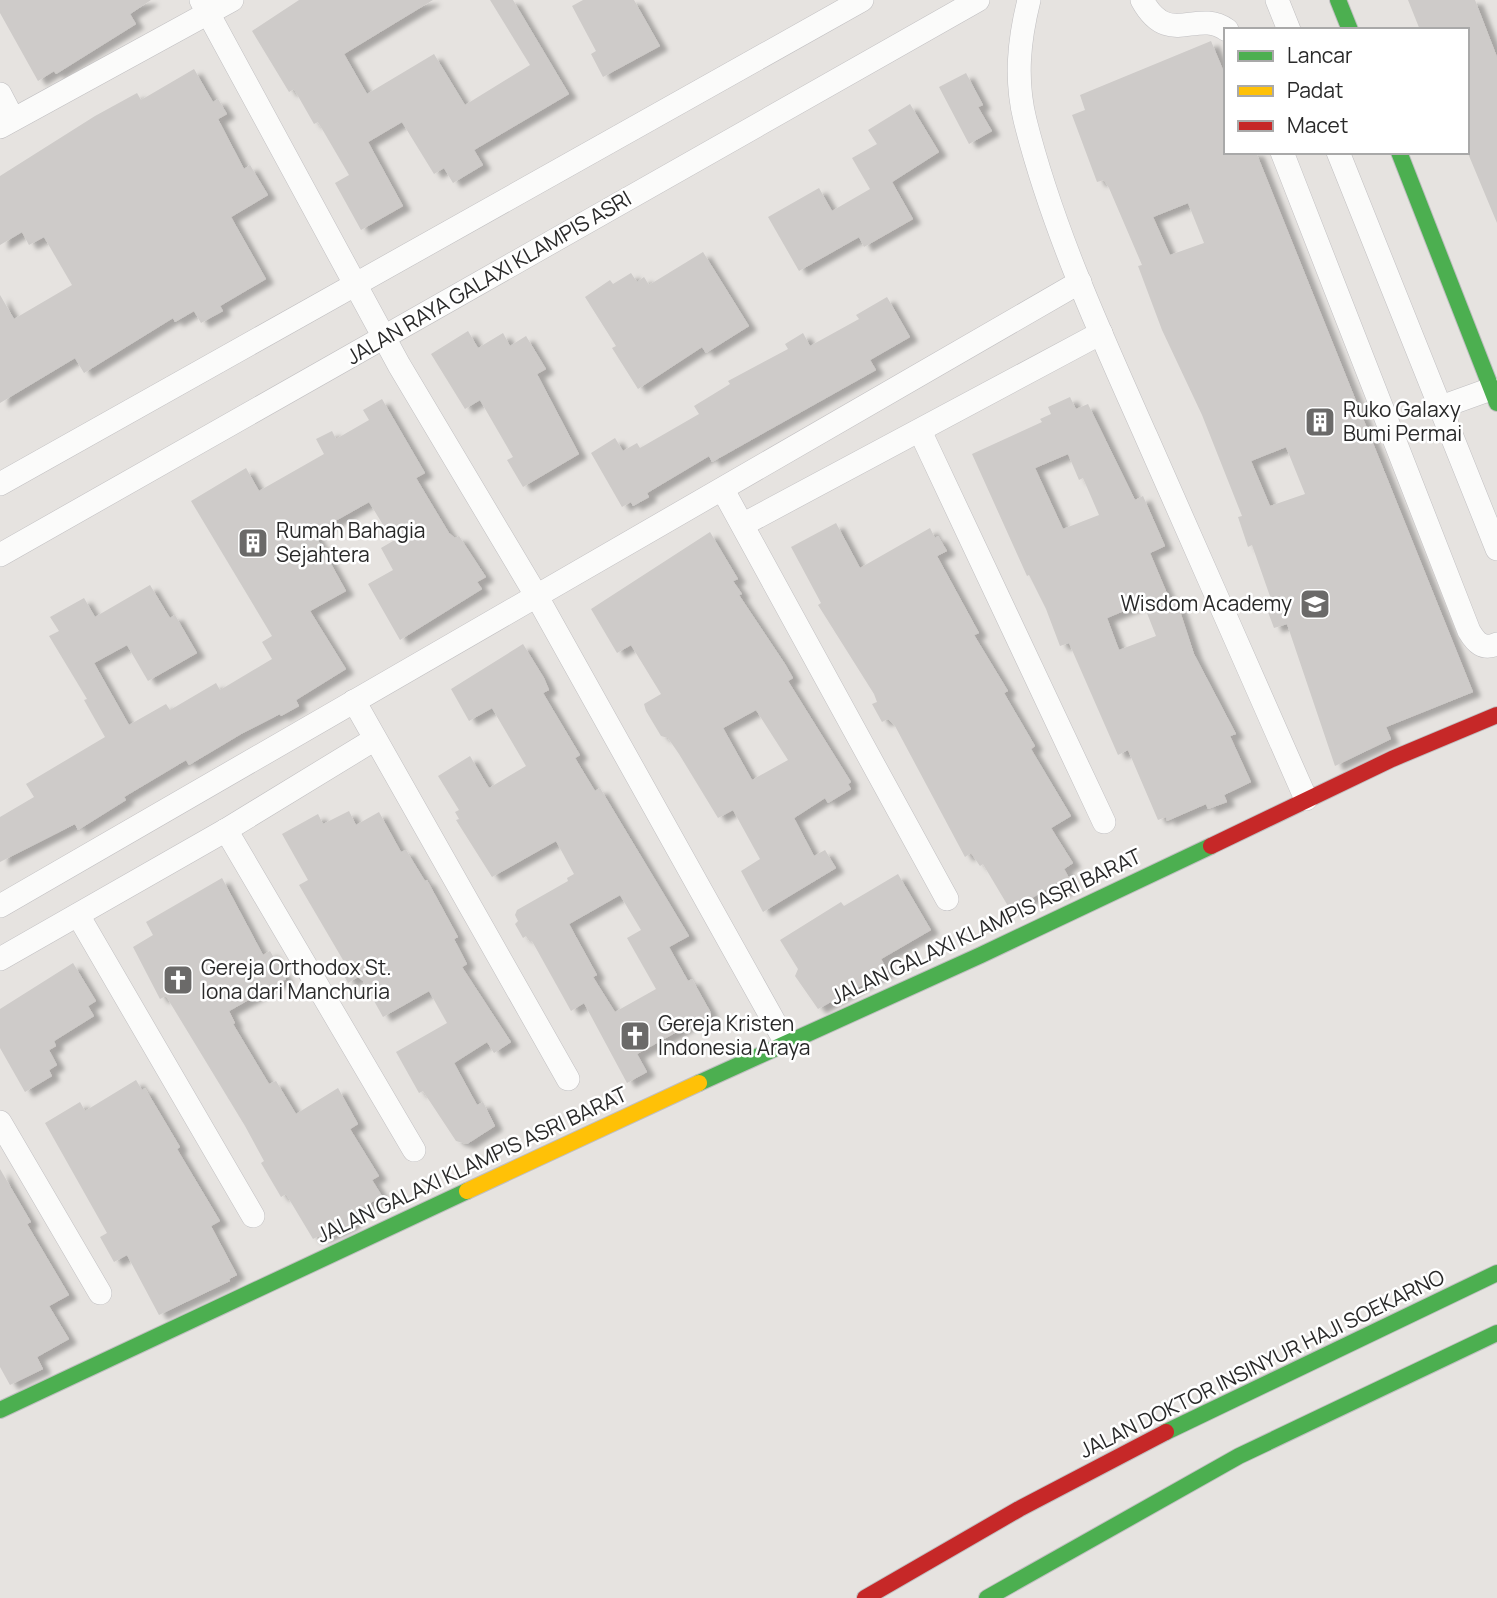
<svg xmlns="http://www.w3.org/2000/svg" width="1497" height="1598" viewBox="0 0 1497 1598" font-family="Manrope,sans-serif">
<defs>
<filter id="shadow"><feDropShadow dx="8" dy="4.5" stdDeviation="2" flood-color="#0004"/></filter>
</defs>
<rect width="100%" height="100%" fill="#e6e3e0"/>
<g fill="#cecbc9" fill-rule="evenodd" filter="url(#shadow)">
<path d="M0 0H151L130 14 136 24 56 74 54 71 38 81 0 13Z"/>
<path d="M299 0H433L344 54 367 94 434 54 465 105 530 65 490 0H513L569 94 474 150 483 165 453 183 444 168 434 174 402 122 368 142 403 206 361 230 335 183 349 175 318 122 314 124 294 89 289 92 252 31Z"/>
<path d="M583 0H634L660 46 603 77 591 54 596 51 572 6Z"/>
<path d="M1408 0H1475L1497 57V223L1467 151V30H1420Z"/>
<path d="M1211 41 1226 77V152H1256L1473 692 1386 727 1391 739 1335 766 1287 624 1274 628 1265 604 1272 602 1252 545 1248 547 1238 517 1242 516 1202 415 1162 330 1138 266 1142 265 1109 188 1104 180 1097 182 1072 115 1085 110 1080 95ZM1188 203 1204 243 1170 255 1153 217ZM1286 447 1305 494 1270 506 1251 461Z"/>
<path d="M194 69 213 102 218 99 227 114 218 119 244 169 250 165 268 195 231 217 266 279 220 306 223 311 201 323 194 311 175 322 173 318 84 373 75 358 0 403V295L14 319 72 285 44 237 29 245 22 232 0 245V176L95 116 137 93 141 100Z"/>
<path d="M966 73 983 105 978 107 992 131 969 144 939 87Z"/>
<path d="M910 104 939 152 892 182 913 219 864 247 859 237 799 271 768 217 819 188 832 211 870 189 852 158 877 144 868 130Z"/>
<path d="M703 252 749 326 706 353 702 347 638 389 612 348 616 346 585 297 610 280 613 284 631 273 637 282 644 277 649 285Z"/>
<path d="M887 297 910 337 870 360 876 370 712 462 709 456 647 493 649 497 633 506 631 502 622 507 591 453 615 438 623 451 637 443 640 448 699 414 694 406 730 384 728 381 788 349 785 344 803 333 810 346 859 319 856 315Z"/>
<path d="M468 331 478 348 503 333 510 346 526 336 546 369 537 374 579 454 523 487 507 460 513 457 480 400 465 409 431 354Z"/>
<path d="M1070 397 1076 409 1088 404 1135 500 1143 496 1165 546 1150 553 1169 598 1175 596 1194 654 1236 734 1230 736 1251 782 1224 795 1227 802 1208 809 1206 804 1167 821 1166 817 1158 820 1128 750 1118 755 1069 643 1060 646 1046 609 1029 575 1027 576 972 454 1042 422 1040 419 1051 414 1048 407ZM1068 454 1079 480 1083 478 1099 515 1063 529 1035 468ZM1143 603 1156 636 1119 650 1107 618Z"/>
<path d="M382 399 425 473 416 478 449 533 455 538 459 536 486 577 477 582 482 589 400 640 368 584 393 570 381 548 393 541 369 502 314 533 346 591 310 611 346 669 296 700 299 706 281 716 280 714 241 734 189 765 186 760 124 797 126 800 78 830 75 824 0 862V817L34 797 26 784 105 737 84 700 87 699 49 636 59 631 50 617 84 598 95 617 150 585 170 618 175 615 197 653 148 681 127 645 94 663 129 725 166 704 170 710 216 683 220 690 272 659 262 642 272 636 191 501 246 468 259 491 324 454 316 439 332 431 336 439 369 420 363 410Z"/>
<path d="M836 523 860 568 930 528 935 538 938 536 947 551 937 556 979 633 974 635 1008 691 1004 693 1035 746 1031 749 1071 816 1051 828 1073 863 1064 869 1073 885 1058 894 1053 885 1011 911 983 864 980 866 971 853 965 857 895 726 888 719 882 722 872 704 877 702 874 694 818 605 821 603 791 547Z"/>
<path d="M710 532 738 579 733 581 742 594 739 595 785 664 793 678 788 681 851 782 848 784 851 789 828 803 825 798 794 818 814 856 825 850 836 868 763 912 741 871 760 859 733 810 718 818 679 754 668 738 661 736 646 711 644 704 661 694 631 645 617 653 591 609ZM756 710 788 760 752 780 723 728Z"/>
<path d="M523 644 544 678 549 690 543 693 580 755 575 758 595 791 600 788 689 936 669 947 688 981 692 979 711 1013 637 1054 647 1072 627 1083 584 1003 571 1011 532 941 530 942 526 936 523 938 515 924 518 921 515 915 517 910 568 881 567 878 574 874 556 841 492 877 456 820 459 819 455 812 459 810 438 776 470 756 489 788 526 766 492 708 469 721 451 689ZM620 895 641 930 627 938 656 989 615 1012 593 977 597 975 569 924Z"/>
<path d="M349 811 356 825 379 812 401 852 406 850 425 881 427 880 458 937 454 939 467 964 462 967 511 1042 494 1053 487 1042 454 1063 477 1105 483 1102 495 1126 467 1144 456 1141 423 1091 419 1093 396 1052 447 1023 429 991 383 1017 363 981 358 977 348 983 338 964 343 960 299 885 308 880 282 834 318 814 323 824Z"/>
<path d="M898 874 931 930 881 959 888 971 818 1009 795 976 798 969 780 940 841 902 844 906Z"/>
<path d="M222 878 263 955 270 951 286 979 229 1011 235 1023 233 1024 269 1084 276 1081 296 1114 338 1088 358 1124 350 1129 379 1176 372 1180 382 1196 350 1215 354 1221 350 1225 320 1239 319 1236 313 1239 286 1194 281 1197 261 1163 264 1161 245 1126 166 996 160 999 133 947 153 935 146 922Z"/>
<path d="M73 963 96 1001 88 1006 94 1016 54 1041 56 1046 49 1050 57 1065 49 1070 52 1076 25 1092 0 1048V1009Z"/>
<path d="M136 1080 142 1090 145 1088 180 1147 177 1149 220 1221 211 1226 237 1275 229 1279 230 1281 159 1315 127 1255 114 1262 100 1237 107 1233 45 1123 80 1102 85 1111Z"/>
<path d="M0 1169 31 1222 27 1224 69 1295 49 1306 69 1339 37 1357 43 1369 10 1385 0 1367Z"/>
</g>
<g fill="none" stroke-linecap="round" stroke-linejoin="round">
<g stroke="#c0bfc1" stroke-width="24">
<g id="street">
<path d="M201 0 399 365 536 595 786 1043"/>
<path d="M1029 0C1019 40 1015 79 1025 120 1052 228 1101 335 1146 436 1199 557 1253 678 1306 799"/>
<path d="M1142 0C1169 49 1196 8 1227 30"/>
<path d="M1277 0 1289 30"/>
<path d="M0 94 13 119"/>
<path d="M0 127 232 0"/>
<path d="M1282 152 1469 631C1476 643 1483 650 1497 644"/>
<path d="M1338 152 1497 549"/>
<path d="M1441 407 1491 389"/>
<path d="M920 431 1104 822"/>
<path d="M0 484 862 0"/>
<path d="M723 490 947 899"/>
<path d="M744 524 1101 333"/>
<path d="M0 555 978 0"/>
<path d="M354 701 568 1079"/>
<path d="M226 830 414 1150"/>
<path d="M0 906 1080 282"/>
<path d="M78 915 253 1216"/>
<path d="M0 959 226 830 375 739"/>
<path d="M0 1122 100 1293"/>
</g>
</g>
<g stroke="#c0bfc1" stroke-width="18">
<g id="fast">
<path d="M1338 0 1350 30"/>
<path d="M1399 152 1497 403"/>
<path d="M699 1083 981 955 1211 846"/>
<path d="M0 1410 467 1191"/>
<path d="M1166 1432 1497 1273"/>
<path d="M987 1598 1239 1456 1497 1333"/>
</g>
</g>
<g stroke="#c0bfc1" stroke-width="18">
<path id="slow" d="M467 1191 699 1083"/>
</g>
<g stroke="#c0bfc1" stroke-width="18">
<g id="jam">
<path d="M1211 846 1392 759 1497 715"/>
<path d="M865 1598 1019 1509 1166 1432"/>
</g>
</g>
<use href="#street" stroke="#fbfbfa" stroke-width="23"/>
<use href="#fast" stroke="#4caf50" stroke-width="16"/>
<use href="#slow" stroke="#ffc107" stroke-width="16"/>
<use href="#jam" stroke="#c62828" stroke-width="16"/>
</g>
<defs>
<g id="building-square" transform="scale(1.575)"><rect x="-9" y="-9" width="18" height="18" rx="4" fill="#6b6a69" stroke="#fff"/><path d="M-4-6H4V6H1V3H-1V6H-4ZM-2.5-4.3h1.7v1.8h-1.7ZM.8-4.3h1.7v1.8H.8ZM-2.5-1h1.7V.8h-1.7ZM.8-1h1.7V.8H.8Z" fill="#fff"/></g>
<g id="school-square" transform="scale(1.575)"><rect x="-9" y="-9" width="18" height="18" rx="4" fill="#6b6a69" stroke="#fff"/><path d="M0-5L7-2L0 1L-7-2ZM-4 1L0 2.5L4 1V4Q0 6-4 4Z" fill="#fff"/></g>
<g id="church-square" transform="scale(1.575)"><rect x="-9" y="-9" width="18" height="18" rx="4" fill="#6b6a69" stroke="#fff"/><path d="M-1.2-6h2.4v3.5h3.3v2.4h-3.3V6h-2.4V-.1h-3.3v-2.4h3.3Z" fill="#fff"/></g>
</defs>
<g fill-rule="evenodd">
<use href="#building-square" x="1320" y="422"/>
<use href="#building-square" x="253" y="543"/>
<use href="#school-square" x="1315" y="604"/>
<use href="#church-square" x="178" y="980"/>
<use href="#church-square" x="635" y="1036"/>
</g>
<g text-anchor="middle" stroke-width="5" stroke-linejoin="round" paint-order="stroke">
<g font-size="21" fill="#292929" stroke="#fff">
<text transform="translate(489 278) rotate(-30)" y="7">JALAN RAYA GALAXI KLAMPIS ASRI</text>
<text transform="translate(986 927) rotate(-25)" y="7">JALAN GALAXI KLAMPIS ASRI BARAT</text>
<text transform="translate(472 1165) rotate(-25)" y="7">JALAN GALAXI KLAMPIS ASRI BARAT</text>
<text transform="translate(1262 1364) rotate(-26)" y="7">JALAN DOKTOR INSINYUR HAJI SOEKARNO</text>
</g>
<g font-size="21" fill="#292929" stroke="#fff" text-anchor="start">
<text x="1343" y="417">Ruko Galaxy<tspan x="1343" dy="24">Bumi Permai</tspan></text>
<text x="276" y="538">Rumah Bahagia<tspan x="276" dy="24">Sejahtera</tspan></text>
<text x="1292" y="611" text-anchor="end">Wisdom Academy</text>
<text x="201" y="975">Gereja Orthodox St.<tspan x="201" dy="24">Iona dari Manchuria</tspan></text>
<text x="658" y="1031">Gereja Kristen<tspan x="658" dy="24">Indonesia Araya</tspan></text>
</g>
</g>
<rect x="1224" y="28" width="245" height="126" fill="#ffffff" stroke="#a9a9a9" stroke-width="2"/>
<rect x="1238" y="51" width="35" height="10" fill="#4caf50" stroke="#a9a9a9" stroke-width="2"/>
<text x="1287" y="63" font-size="21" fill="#292929">Lancar</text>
<rect x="1238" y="86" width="35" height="10" fill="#ffc107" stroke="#a9a9a9" stroke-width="2"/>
<text x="1287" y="98" font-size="21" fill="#292929">Padat</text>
<rect x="1238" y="121" width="35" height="10" fill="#c62828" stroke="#a9a9a9" stroke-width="2"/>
<text x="1287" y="133" font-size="21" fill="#292929">Macet</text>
</svg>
